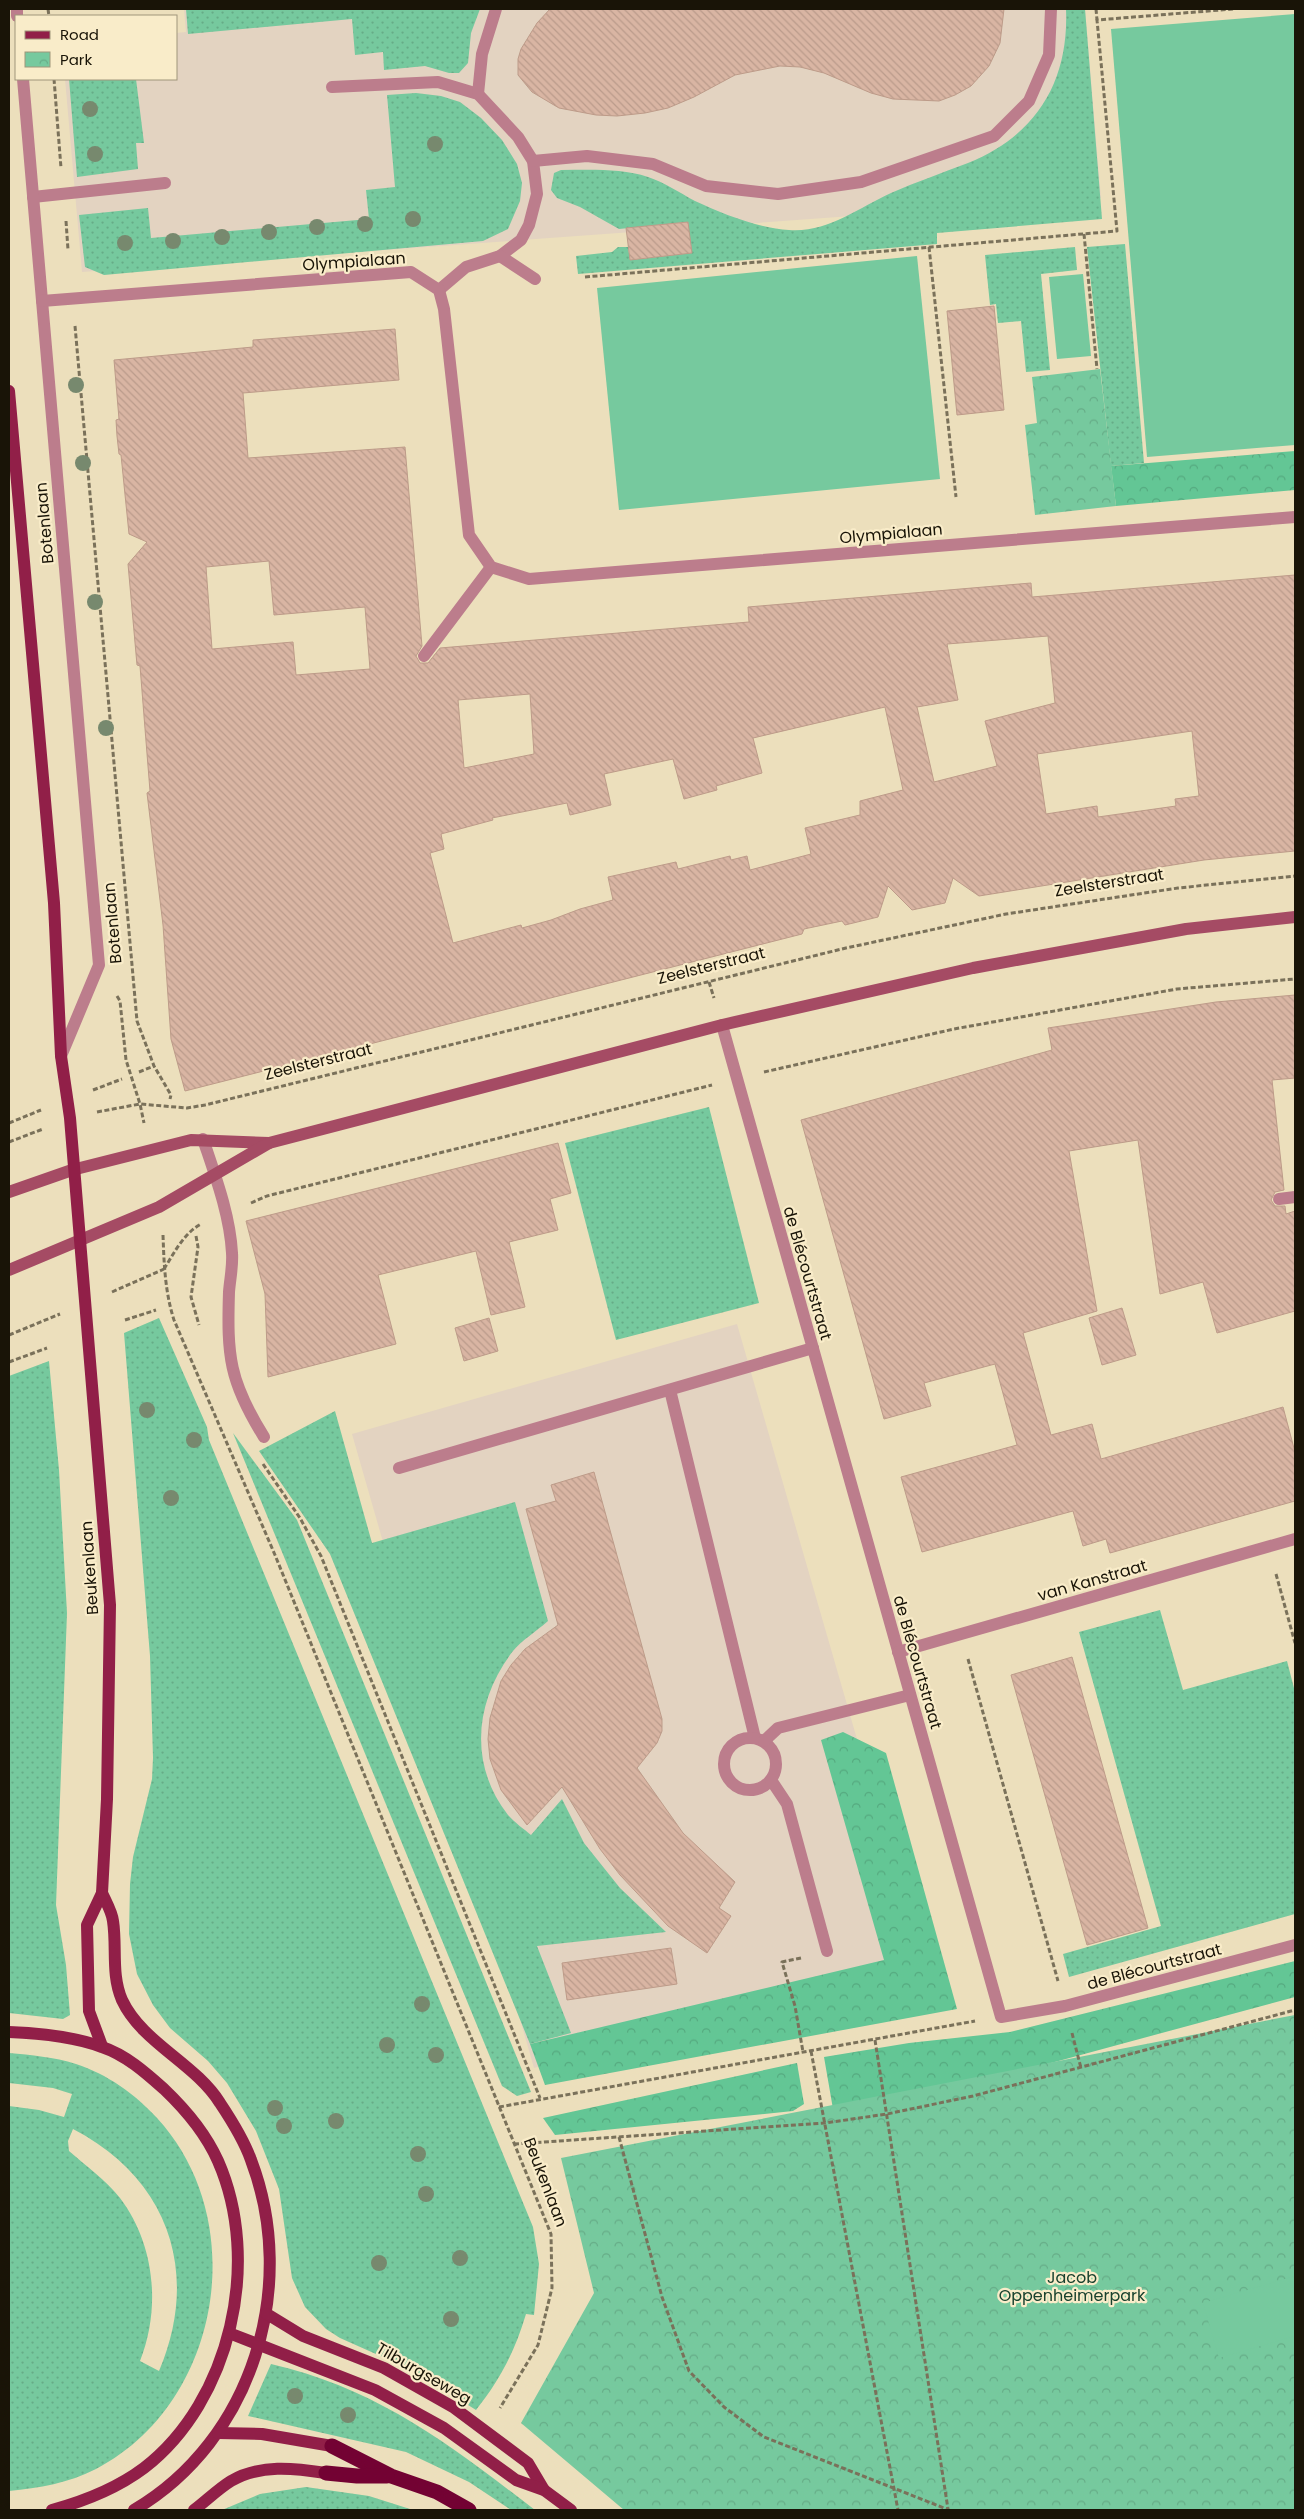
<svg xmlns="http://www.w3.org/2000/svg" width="1304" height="2519" viewBox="0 0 1304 2519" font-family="Poppins,sans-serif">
<defs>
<pattern id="grass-dots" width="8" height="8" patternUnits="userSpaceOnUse" patternTransform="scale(1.25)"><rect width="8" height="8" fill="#76c99e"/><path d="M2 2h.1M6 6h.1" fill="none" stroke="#66ac87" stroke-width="1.8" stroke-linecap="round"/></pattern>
<pattern id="forest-crowns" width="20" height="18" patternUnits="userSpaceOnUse" patternTransform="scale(1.25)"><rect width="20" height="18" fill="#63c695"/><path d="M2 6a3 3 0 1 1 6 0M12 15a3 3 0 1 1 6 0" fill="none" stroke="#55a97f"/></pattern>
<pattern id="park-crowns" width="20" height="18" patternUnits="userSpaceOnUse" patternTransform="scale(1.25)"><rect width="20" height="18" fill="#76c99e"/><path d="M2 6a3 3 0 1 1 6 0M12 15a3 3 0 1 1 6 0" fill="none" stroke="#66ac87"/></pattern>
<pattern id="building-back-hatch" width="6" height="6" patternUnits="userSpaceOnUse" patternTransform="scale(1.25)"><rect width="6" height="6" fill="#d9b5a3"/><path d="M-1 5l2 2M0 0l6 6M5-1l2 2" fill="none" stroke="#ba9b8b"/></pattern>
</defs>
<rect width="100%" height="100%" fill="#ecdfbc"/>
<g fill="#e3d3c1">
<path d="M184 9H1085L1101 198 82 272 65 79H176V33L186 32Z"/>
<path d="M737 1324 920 1957 534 2068 352 1434Z"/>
</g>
<g fill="url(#grass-dots)" fill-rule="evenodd">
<path d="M186 9H480L471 33 468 63 459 73H449L425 66 384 70 383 52 355 55 352 19 188 34Z"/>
<path d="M1066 9H1085L1102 219 937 233V244L578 274 576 256 612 252 618 247H628L630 260 691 253 688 222 619 229 580 207 557 198 551 190 554 173 561 170C590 170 621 168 648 177 664 182 680 193 695 201 723 214 758 228 789 230 827 233 858 208 891 193 916 182 942 173 968 163 1037 135 1069 81 1066 9Z"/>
<path d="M69 79H136L144 143H136L138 169 77 177Z"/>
<path d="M416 93 441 96 460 102 481 118 502 140 517 164 522 183 520 201 508 229 483 241 104 275 85 267 79 215 148 208 151 238 369 219 366 190 395 187 387 95Z"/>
<path d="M1125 244 1144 463 1111 466 1087 247Z"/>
<path d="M1075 247 1077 270 1041 274 1050 370 1026 372 1021 321 998 323 996 304 990 305 985 255Z"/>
<path d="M709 1107 759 1303 616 1340 565 1143Z"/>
<path d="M159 1318 207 1427 209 1440 533 2227 539 2264 534 2315 526 2314C515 2351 500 2380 476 2410L414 2371 340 2338 326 2329 305 2307 292 2278 279 2189 256 2131 227 2083 208 2061 170 2028 153 2005 137 1974 129 1934 130 1884 133 1857 152 1779 153 1758 150 1656 124 1333Z"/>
<path d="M49 1361 59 1470 67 1613 56 1905 66 1965 70 2015 63 2019 9 2013V1376Z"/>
<path d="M335 1411 372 1543 515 1502 548 1621C537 1631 522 1640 513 1651 475 1700 468 1764 508 1815 514 1822 524 1829 531 1835L562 1799 584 1843 620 1888 666 1932 537 1946 571 2033 530 2044 330 1554 259 1451Z"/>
<path d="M233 1433 297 1520 531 2092 517 2096 502 2086Z"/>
<path d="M1160 1610 1183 1690 1287 1661 1295 1692V1914L1069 1977 1063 1954 1161 1926 1079 1632Z"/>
<path d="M9 2053C31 2055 54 2057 76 2064 107 2074 135 2094 157 2118 252 2221 221 2404 96 2469 69 2483 39 2488 9 2491V2106L39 2110 64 2117 72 2094 53 2088 9 2083ZM73 2129C168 2178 201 2272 159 2371L140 2361C161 2308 155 2244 120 2198 106 2180 86 2166 69 2151L68 2141Z"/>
<path d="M271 2364C379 2389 450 2445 535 2510H511L469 2482 406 2452 248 2416Z"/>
<path d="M306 2487 369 2496 410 2509 222 2510 260 2494Z"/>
</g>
<g fill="url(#forest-crowns)">
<path d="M1295 451V490L1116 506 1111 466Z"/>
<path d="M843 1732 886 1753 957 2009 545 2085 530 2044 884 1960 821 1740Z"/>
<path d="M1295 1961V1997L936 2094 833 2109 824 2057 909 2043 1010 2032Z"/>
<path d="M797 2063 804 2104 793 2111 555 2135 543 2118Z"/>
</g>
<g fill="url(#park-crowns)">
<path d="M1100 369 1116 506 1035 515 1025 425 1037 423 1032 377Z"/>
<path d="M1295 2015V2510H624L521 2423 594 2293 561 2158Z"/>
</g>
<g fill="#76c99e">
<path d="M1295 14V445L1147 457 1111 29Z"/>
<path d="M917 256 940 479 619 510 597 288Z"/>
<path d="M1083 274 1091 356 1057 359 1049 277Z"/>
<path d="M1295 2276V2336L1219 2358 1203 2303Z"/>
</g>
<g fill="url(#building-back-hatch)" stroke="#bd9b89" fill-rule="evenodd">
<path d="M550 9H1004L1000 43 989 66 971 86 955 95 939 101 893 99 871 93 824 73 800 67 780 66 735 75 694 97 668 108 645 113 617 116 596 115 559 108 532 92 518 75V59L521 49 537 23Z"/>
<path d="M688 222 692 253 630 260 626 228Z"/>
<path d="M994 306 1004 410 957 415 947 311Z"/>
<path d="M395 329 399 380 243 393 248 458 405 447 422 646 416 656 420 663H428L440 648 749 622 748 607 1031 583 1032 597 1295 575V851L1204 860 979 896 953 878 945 903 912 910 888 886 878 917 845 925 842 921 804 929 802 934 185 1091 171 1039 163 925 147 793 150 791 140 666 137 665 128 564 147 542 129 534 121 455 119 454 117 436 116 420 119 419 114 360 253 347V340ZM269 561 274 615 365 607 370 669 296 675 293 642 212 649 206 567ZM1048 636 1055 703 985 721 997 766 934 782 917 707 958 700 947 644ZM530 694 534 754 464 768 458 700ZM885 707 903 790 860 801V815L805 828 811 854 750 870 747 856 731 860 730 856 678 869 676 862 608 877 613 900 580 909 551 920 522 928 521 925 453 943 430 853 444 849 441 834 493 820 492 818 567 803 570 815 611 805 604 774 673 759 684 799 717 790 716 786 762 773 753 738ZM1192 731 1199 796 1175 799 1176 806 1098 817 1097 806 1046 814 1037 754Z"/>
<path d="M1295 995V1078L1272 1080 1284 1190 1275 1192 1271 1200 1275 1206H1285L1286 1214 1295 1211V1311L1217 1333 1203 1282 1160 1294 1138 1140 1069 1151 1097 1311 1023 1333 1051 1435 1092 1424 1101 1459 1283 1407 1295 1452V1501L1110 1553 1106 1539 1083 1546 1073 1511 922 1552 901 1477 1017 1445 995 1364 924 1383 931 1406 884 1419 801 1120 1052 1050 1048 1028 1216 1002Z"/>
<path d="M558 1143 571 1193 550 1199 558 1230 509 1242 525 1307 491 1315 476 1251 378 1275 396 1344 268 1377 265 1294 246 1221Z"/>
<path d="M1122 1308 1136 1355 1102 1365 1089 1318Z"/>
<path d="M489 1318 498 1351 464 1361 455 1328Z"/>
<path d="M594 1472 662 1719V1731L657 1743 637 1768 683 1833 735 1882 719 1908 731 1916 707 1953 668 1926 620 1875 600 1849 562 1787 527 1825 501 1790 490 1759 488 1739 490 1718 501 1681 511 1665 525 1649 558 1625 526 1509 556 1501 551 1485Z"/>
<path d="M1072 1657 1148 1928 1087 1945 1011 1675Z"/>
<path d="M671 1948 677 1984 567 2000 562 1963Z"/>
</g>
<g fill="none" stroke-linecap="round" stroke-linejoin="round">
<g stroke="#7a715a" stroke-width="3" stroke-dasharray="5 2.5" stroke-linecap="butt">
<path d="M48 9 49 16"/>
<path d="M1096 9 1097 20"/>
<path d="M54 79 61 168"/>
<path d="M66 221 68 250"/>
<path d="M1084 234 1097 369"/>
<path d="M929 247 956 497"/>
<path d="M585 277 1117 231 1097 20 1233 9"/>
<path d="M75 326 137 1021 154 1066 171 1095 170 1099"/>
<path d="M709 982 714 998"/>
<path d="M117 996 120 1001 126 1060 140 1104 144 1123"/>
<path d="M139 1072 154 1066"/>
<path d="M764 1072 954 1029 1177 989 1295 979"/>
<path d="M93 1090 122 1079"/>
<path d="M97 1112 140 1104 187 1108 205 1105 846 948 1006 914 1178 888 1295 876"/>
<path d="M9 1123 41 1110"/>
<path d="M9 1142 43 1129"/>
<path d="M251 1203 267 1196 712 1085"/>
<path d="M163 1235C164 1264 165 1292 174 1320L275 1555 551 2234 552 2288 538 2345 500 2408"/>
<path d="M196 1236 198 1247 191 1297 199 1325"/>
<path d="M164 1269C174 1253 184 1233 201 1224"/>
<path d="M112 1292 164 1269"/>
<path d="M125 1320 156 1310"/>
<path d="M9 1335 60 1314"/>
<path d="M9 1362 47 1348"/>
<path d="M263 1464 300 1518 321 1556 540 2098"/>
<path d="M1276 1574 1295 1643"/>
<path d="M968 1659 1058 1981"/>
<path d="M801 1958 782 1962 795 2006 803 2052"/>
<path d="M1072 2033 1081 2068"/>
<path d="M875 2040 948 2509"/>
<path d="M811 2051 898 2510"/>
<path d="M499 2107 975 2021"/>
<path d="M619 2137 662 2297 689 2371 724 2407 764 2437 949 2510"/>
<path d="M514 2144 825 2123 887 2114 973 2096 1295 2010"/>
</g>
<g stroke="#bc7d8c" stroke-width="12">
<path d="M332 87 438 82 478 94 518 137 533 161 537 194 529 225 521 240 500 256 466 267 439 290"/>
<path d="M478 94 482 54 496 9"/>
<path d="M533 161 587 156 653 164 706 186 778 194 861 182 994 136 1029 101 1049 55 1051 9"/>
<path d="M33 197 165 183"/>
<path d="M500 256 535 279"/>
<path d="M203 1139C215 1175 230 1215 232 1253 233 1266 230 1279 229 1292 227 1356 229 1381 264 1437"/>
<path d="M1279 1199 1295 1197"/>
<path d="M670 1390 755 1738"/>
<path d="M399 1468 813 1348"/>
<circle cx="750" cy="1764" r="26"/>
<path d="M764 1741 778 1728 910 1695"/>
<path d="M771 1780 787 1804 827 1951"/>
</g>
<g stroke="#bc7d8c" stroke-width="12">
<path d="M17 9V16"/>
<path d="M23 79 99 965 61 1056"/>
<path d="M42 301 411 272 439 290 444 309 469 535 491 567 529 579 1295 517"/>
<path d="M424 656 491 567"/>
<path d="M722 1025 1001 2017 1065 2006 1295 1945"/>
<path d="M898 1652 1295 1539"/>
</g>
<g stroke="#a54b64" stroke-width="12">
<path d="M9 1192 72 1170 191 1140 269 1143"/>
<path d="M9 1270 159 1207 269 1143 722 1025 973 968 1186 929 1295 917"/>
</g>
<g stroke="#911f48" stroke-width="12">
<path d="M9 391 54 903 61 1056 70 1118 110 1605 107 1799 102 1893 87 1925 89 2011 102 2046"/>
<path d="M102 1893C106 1902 112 1912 113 1921 117 1947 111 1975 122 2000 142 2043 195 2063 220 2103 232 2121 244 2140 251 2160 299 2286 253 2440 134 2510"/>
<path d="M9 2032C37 2033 75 2037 102 2047 126 2055 146 2073 164 2089 185 2109 206 2134 218 2161 262 2261 231 2401 144 2468 116 2489 85 2501 52 2510"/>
<path d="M267 2314 303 2336 384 2368 453 2407 528 2463 544 2490"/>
<path d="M229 2333 375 2390 444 2428 516 2480 544 2490 571 2510"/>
<path d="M218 2433 262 2434 332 2446"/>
<path d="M194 2510C206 2501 218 2489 231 2481 260 2464 294 2468 326 2473"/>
</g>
<g stroke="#730233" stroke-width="15">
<path d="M332 2446 391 2476 437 2492 469 2510"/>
<path d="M326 2473 357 2476H387"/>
</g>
</g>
<g fill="#77896e">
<circle cx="90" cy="109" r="8"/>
<circle cx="435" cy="144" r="8"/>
<circle cx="95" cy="154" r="8"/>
<circle cx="413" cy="219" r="8"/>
<circle cx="365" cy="224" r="8"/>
<circle cx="317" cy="227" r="8"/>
<circle cx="269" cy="232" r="8"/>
<circle cx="222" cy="237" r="8"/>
<circle cx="173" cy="241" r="8"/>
<circle cx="125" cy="243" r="8"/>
<circle cx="76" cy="385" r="8"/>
<circle cx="83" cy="463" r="8"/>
<circle cx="95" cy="602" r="8"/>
<circle cx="106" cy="728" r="8"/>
<circle cx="147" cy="1410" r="8"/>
<circle cx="194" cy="1440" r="8"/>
<circle cx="171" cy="1498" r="8"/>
<circle cx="422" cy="2004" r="8"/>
<circle cx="387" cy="2045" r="8"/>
<circle cx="436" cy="2055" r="8"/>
<circle cx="275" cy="2108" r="8"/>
<circle cx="336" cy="2121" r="8"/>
<circle cx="284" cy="2126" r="8"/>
<circle cx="418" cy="2154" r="8"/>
<circle cx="426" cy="2194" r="8"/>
<circle cx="460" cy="2258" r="8"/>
<circle cx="379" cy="2263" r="8"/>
<circle cx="451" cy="2319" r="8"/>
<circle cx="295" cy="2396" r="8"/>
<circle cx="348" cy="2415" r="8"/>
</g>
<g text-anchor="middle" stroke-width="4.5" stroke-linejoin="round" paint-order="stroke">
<g font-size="16" fill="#191407" stroke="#f9ecc9">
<text transform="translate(354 261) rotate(-4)" y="6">Olympialaan</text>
<text transform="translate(44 523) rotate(-95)" y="6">Botenlaan</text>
<text transform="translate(891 533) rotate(-5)" y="6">Olympialaan</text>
<text transform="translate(1109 882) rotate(-9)" y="6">Zeelsterstraat</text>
<text transform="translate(112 923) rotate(-95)" y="6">Botenlaan</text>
<text transform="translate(711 965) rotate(-14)" y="6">Zeelsterstraat</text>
<text transform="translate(318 1061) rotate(-14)" y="6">Zeelsterstraat</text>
<text transform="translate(808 1273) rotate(74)" y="6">de Blécourtstraat</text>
<text transform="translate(89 1568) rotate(-94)" y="6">Beukenlaan</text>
<text transform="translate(1092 1580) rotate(-16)" y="6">van Kanstraat</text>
<text transform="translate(918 1662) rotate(74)" y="6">de Blécourtstraat</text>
<text transform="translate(1154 1966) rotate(-15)" y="6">de Blécourtstraat</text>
<text transform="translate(546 2182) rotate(69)" y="6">Beukenlaan</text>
<text transform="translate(424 2373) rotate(30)" y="6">Tilburgseweg</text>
</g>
<g font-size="16" fill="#18422e" stroke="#f9ecc9">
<text x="1072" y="2283">Jacob<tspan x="1072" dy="18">Oppenheimerpark</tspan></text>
</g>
</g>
<rect width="1304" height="2519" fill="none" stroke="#191407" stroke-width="20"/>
<rect x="15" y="15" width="162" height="65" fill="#f9ecc9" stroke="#9f967b"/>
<rect x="25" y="31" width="25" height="8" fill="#911f48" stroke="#9f967b"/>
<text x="60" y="40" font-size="15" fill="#191407">Road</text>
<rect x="25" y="52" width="25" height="15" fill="url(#park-crowns)" stroke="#9f967b"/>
<text x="60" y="65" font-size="15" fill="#191407">Park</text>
</svg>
